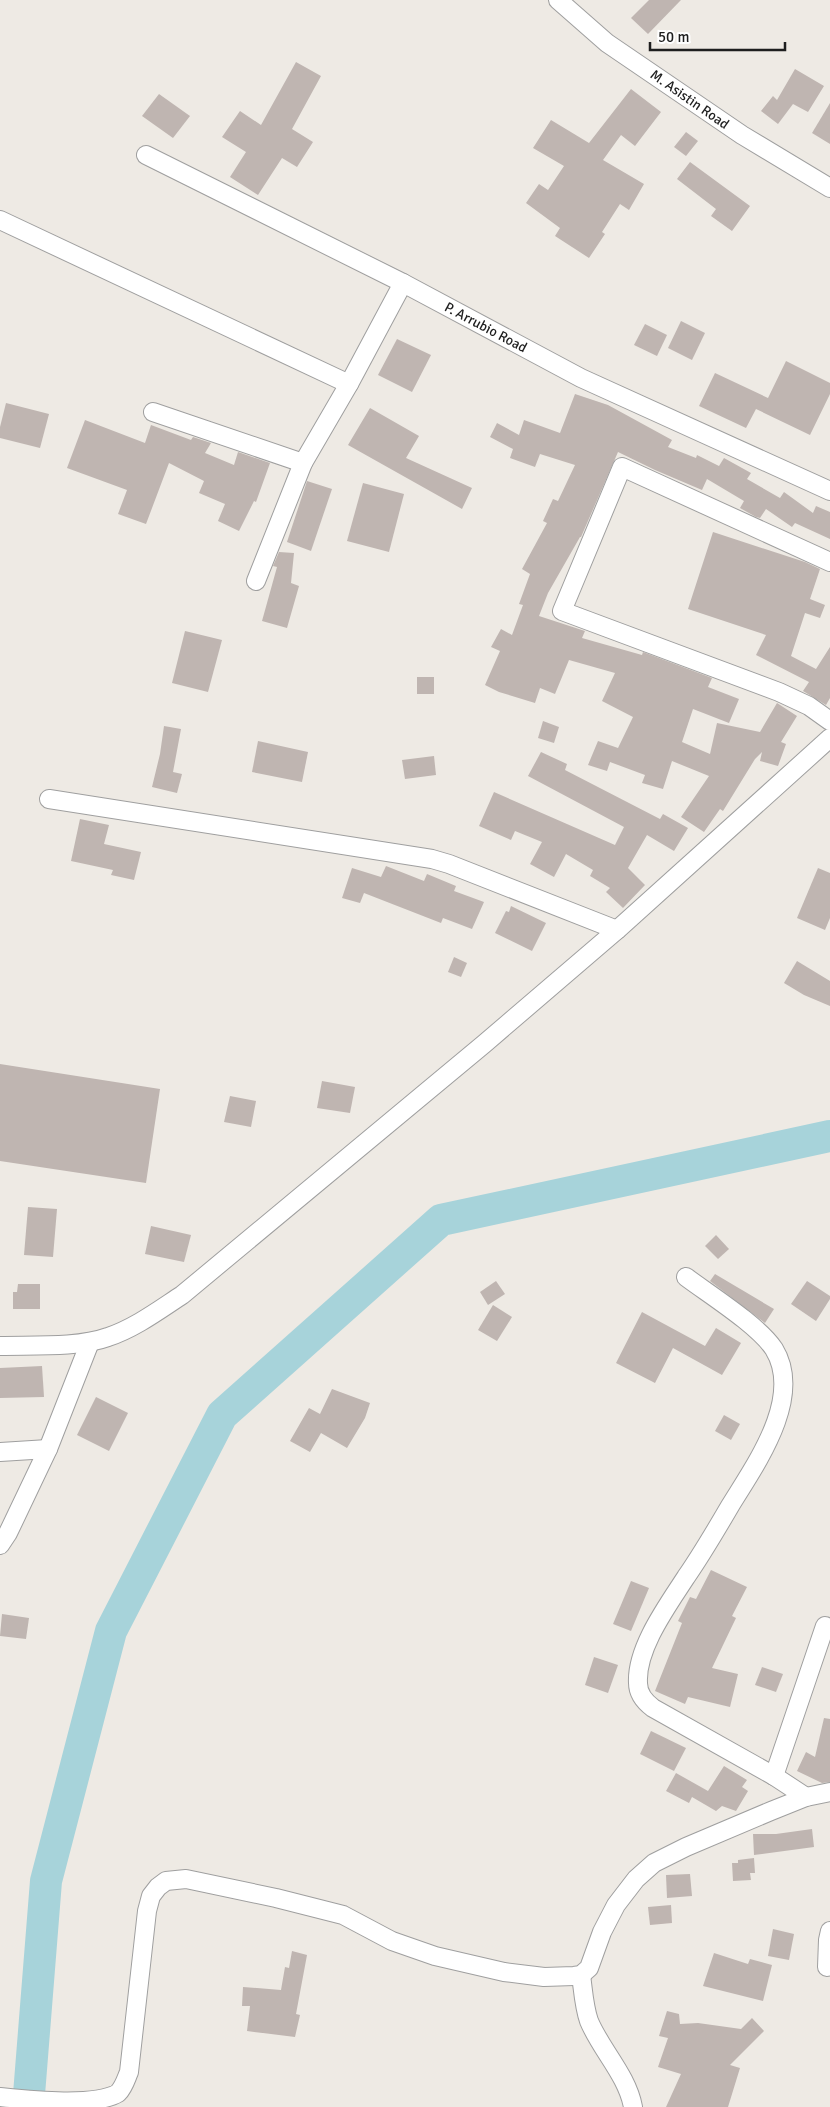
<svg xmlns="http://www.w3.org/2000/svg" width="830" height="2107" viewBox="0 0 830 2107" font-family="Signika,sans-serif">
<rect width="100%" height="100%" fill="#eeeae4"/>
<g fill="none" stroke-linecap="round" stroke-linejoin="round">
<path stroke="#a7d3da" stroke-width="32" d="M28 2107 46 1881 111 1631 222 1415 441 1220 830 1136"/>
</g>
<g fill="#bfb5b1">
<path d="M649 0H681L648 34 631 18Z"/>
<path d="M296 62 321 76 292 129 313 142 297 167 282 158 258 195 230 177 246 152 222 137 240 111 261 125Z"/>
<path d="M795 69 824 86 808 112 793 104 778 124 761 111 773 96 777 100Z"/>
<path d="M631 89 661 112 635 146 621 135 603 160 644 184 629 210 620 204 602 232 605 234 589 258 555 236 560 228 526 203 539 184 548 190 564 166 533 148 551 120 589 143Z"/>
<path d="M159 94 190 116 173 138 142 116Z"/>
<path d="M830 103V144L812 133Z"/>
<path d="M686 132 698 141 686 156 674 147Z"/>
<path d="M690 162 750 206 732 231 711 216 716 209 677 179Z"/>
<path d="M681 321 705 333 692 360 668 348Z"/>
<path d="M645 324 667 335 657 356 634 345Z"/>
<path d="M397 339 431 355 412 392 378 375Z"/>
<path d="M786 361 830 383V394L810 435 756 409 746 428 699 406 715 373 768 398Z"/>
<path d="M575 394 608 405 672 440 668 447 696 458 697 455 719 466 724 458 751 473 747 479 780 498 784 492 813 513 816 506 830 512V539L795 523 792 527 766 509 760 518 756 517 740 508 744 501 707 479 702 490 655 470 618 452 581 537H580L548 593 539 616 585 631 582 638 642 655 643 652 712 678 708 687 739 699 729 723 693 709 682 742 710 754 717 723 760 732 777 703 797 716 781 742 786 744 778 766 760 761 762 752 755 759 723 811 720 809 704 832 681 817 709 776 672 761 663 789 642 783 645 775 610 762 607 771 588 765 598 741 618 748 633 717 602 701 615 673 569 660 555 694 540 688 535 703 499 692 485 685 500 651 491 647 501 629 512 635 523 605 519 604 530 574 522 569 547 523 543 521 553 499 558 501 575 465 540 454 535 467 510 458 513 449 490 437 497 423 519 435 524 420 560 433Z"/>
<path d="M6 403 49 414 40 448 0 438V427Z"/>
<path d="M370 408 419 436 406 458 472 488 462 509 348 445Z"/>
<path d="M85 420 145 443 151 425 191 440 193 437 211 443 205 453 234 465 238 452 270 463 256 502 254 501 239 531 218 521 225 504 199 493 204 481 169 463 146 524 118 514 127 490 67 468Z"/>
<path d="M307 481 332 489 311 551 287 542Z"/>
<path d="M363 483 404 494 389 552 347 541Z"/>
<path d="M713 532 805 562 820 569 810 599 825 605 820 618 805 613 791 656 816 669 830 647V698L826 705 803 691 809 682 756 655 766 635 688 609Z"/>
<path d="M279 552 294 553 291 583 299 586 287 628 262 621 277 567 273 566Z"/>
<path d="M185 631 222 640 208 692 172 683Z"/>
<rect x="417" y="677" width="17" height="17"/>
<path d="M543 721 559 727 554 743 538 738Z"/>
<path d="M164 726 181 729 173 772 182 774 177 793 152 787 160 754Z"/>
<path d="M258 741 308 752 302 782 252 772Z"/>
<path d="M541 752 567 764 565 770 660 819 663 814 688 828 674 851 647 835 628 868 645 885 623 908 606 892 610 888 590 876 593 870 566 854 554 877 530 864 542 842 515 831 511 840 479 826 494 792 615 845 624 827 528 776Z"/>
<path d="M434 756 436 775 405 779 402 760Z"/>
<path d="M80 819 109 825 104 844 141 852 134 880 111 875 113 870 71 861Z"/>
<path d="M386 866 424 881 427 874 456 886 454 891 484 902 472 929 443 918 441 923 364 893 360 903 342 898 352 868 381 877Z"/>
<path d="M818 868 830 873V918L825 930 797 918Z"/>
<path d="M511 906 546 923 532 951 495 933 506 911 509 912Z"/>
<path d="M454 957 467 963 461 977 448 972Z"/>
<path d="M797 961 830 981V1006L804 995 784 983Z"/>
<path d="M0 1064 160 1089 146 1183 0 1161Z"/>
<path d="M322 1081 355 1087 350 1113 317 1108Z"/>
<path d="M230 1096 256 1101 251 1127 224 1122Z"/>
<path d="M28 1207 57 1209 53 1257 24 1255Z"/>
<path d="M151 1226 191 1235 184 1262 145 1254Z"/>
<path d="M716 1235 729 1249 718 1259 705 1246Z"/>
<path d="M715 1274 774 1309 765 1323 710 1281Z"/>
<path d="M496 1281 505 1294 488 1305 480 1292Z"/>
<path d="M807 1281 830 1296V1299L816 1321 791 1304Z"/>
<path d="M18 1284H40V1309H13V1292H17Z"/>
<path d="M493 1305 512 1317 497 1341 478 1330Z"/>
<path d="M642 1312 705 1346 716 1328 741 1343 722 1375 673 1348 655 1383 616 1363Z"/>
<path d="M42 1366 44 1397 0 1398V1368Z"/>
<path d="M332 1389 370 1403 365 1418 347 1448 321 1433 310 1452 290 1441 309 1408 320 1414Z"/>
<path d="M96 1397 128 1413 109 1451 77 1435Z"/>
<path d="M724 1415 740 1424 731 1440 715 1431Z"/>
<path d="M711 1570 747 1587 732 1616 736 1618 712 1668 738 1674 730 1707 688 1697 685 1704 655 1691 682 1623 678 1621 690 1597 696 1599Z"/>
<path d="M631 1581 649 1588 631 1631 613 1624Z"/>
<path d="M2 1614 29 1618 26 1639 0 1636Z"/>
<path d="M594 1657 618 1665 608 1693 585 1685Z"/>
<path d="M762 1667 783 1674 776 1692 755 1685Z"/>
<path d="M824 1718 830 1719V1782L822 1783 797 1771 806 1752 815 1757Z"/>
<path d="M651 1731 686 1748 674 1771 640 1754Z"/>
<path d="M724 1766 747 1780 742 1787 748 1791 736 1811 722 1806 716 1811 692 1797 689 1803 666 1791 676 1773 708 1791Z"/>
<path d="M812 1829 814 1847 754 1855 753 1834H776Z"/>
<path d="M754 1858 755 1873H750L751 1880 733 1881 732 1863H738V1860Z"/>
<path d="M690 1874 692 1896 667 1898 666 1875Z"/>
<path d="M671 1905 672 1923 650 1925 648 1907Z"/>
<path d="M773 1929 794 1934 789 1960 768 1956Z"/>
<path d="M292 1951 307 1955 296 2014 300 2015 295 2037 247 2031 250 2006H242L243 1987 281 1990 285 1967 289 1968Z"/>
<path d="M714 1953 748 1964 750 1959 772 1965 763 2001 703 1986Z"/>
<path d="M667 2011 679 2014 680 2024 698 2023 741 2029 752 2018 764 2031 730 2065 740 2068 728 2107H666L681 2074 658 2067 668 2038 659 2036Z"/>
</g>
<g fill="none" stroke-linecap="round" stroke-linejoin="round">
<g stroke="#9f9f9f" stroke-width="20">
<g id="street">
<path d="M558 0 607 43 742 135 830 188"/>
<path d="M146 155 403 283 581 378 830 491"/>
<path d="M0 220 349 384"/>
<path d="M153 412 303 463"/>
<path d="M830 562 622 467 562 611 779 692 809 706 830 721"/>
<path d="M256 581 303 463 349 384 403 283"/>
<path d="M49 799 432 859 449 864 617 930"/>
<path d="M686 1277C710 1295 758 1325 774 1349 804 1398 755 1465 730 1506 716 1530 702 1554 686 1577 668 1605 636 1648 638 1683 638 1694 645 1702 653 1708L774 1776 806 1797"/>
<path d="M0 1346C32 1345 78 1348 108 1337 135 1328 159 1310 182 1295L484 1044 617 930 830 738"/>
<path d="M0 1452 48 1449"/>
<path d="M0 1545 8 1533 48 1449 90 1342"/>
<path d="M774 1776 825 1626"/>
<path d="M827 1967 828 1940 830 1931"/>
<path d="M581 1975C583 1989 584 2007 589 2021 601 2050 627 2075 633 2107"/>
<path d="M0 2097C30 2100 95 2107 118 2093 124 2087 126 2079 129 2072L147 1911 151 1896 158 1887 166 1881 186 1879 276 1898 343 1915 392 1941 435 1956 504 1972 544 1977 574 1976 581 1975 589 1968 602 1932 616 1905 636 1879 654 1863 686 1847 771 1811 806 1797 830 1792"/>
</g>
</g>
<use href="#street" stroke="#fff" stroke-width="18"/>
</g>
<g text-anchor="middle" stroke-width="4" stroke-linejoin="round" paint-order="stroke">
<g font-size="14" fill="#1e1e1e" stroke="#fff">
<text transform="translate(690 99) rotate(35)" y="5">M. Asistin Road</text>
<text transform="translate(486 327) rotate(28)" y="5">P. Arrubio Road</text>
</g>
</g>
<path d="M650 42v8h135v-8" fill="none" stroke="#1e1e1e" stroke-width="2.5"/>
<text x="658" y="42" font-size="15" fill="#1e1e1e" stroke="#ffffff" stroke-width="4" paint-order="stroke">50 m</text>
</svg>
